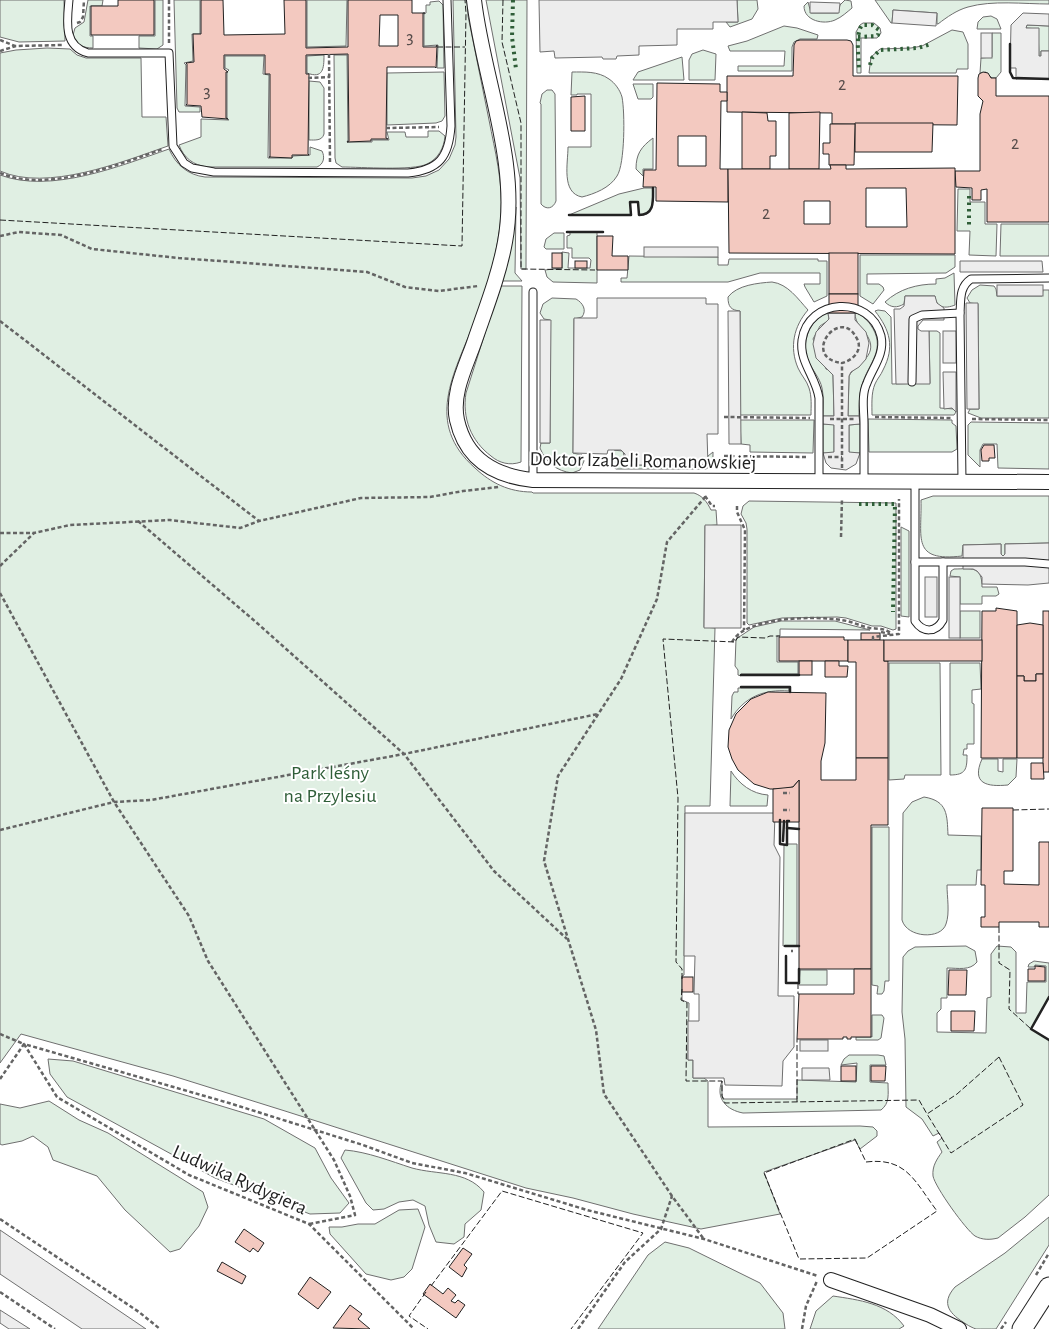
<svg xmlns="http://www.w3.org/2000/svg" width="1049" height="1329" viewBox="0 0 1049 1329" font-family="'Alegreya Sans',sans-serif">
<rect width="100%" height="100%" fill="#fff"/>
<g fill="#e0efe3" stroke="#6f6f6f">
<path d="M0 0H64L65 41 19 42 0 37Z"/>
<path d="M88 0H103L102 6H90V36H93V48C83 48 76 45 73 35L75 28 84 22Z"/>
<path d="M155 0H163V45L157 49 139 48V36H155Z"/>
<path d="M174 0H200V34H192L193 61 184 63 186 65 185 106 200 107V112H179L177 108Z"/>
<path d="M307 0H347L346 46 307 47Z"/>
<path d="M453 0H467L468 16C475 51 482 85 489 120 495 151 503 182 501 213 499 250 487 289 474 323 454 374 424 423 475 468 491 483 509 492 532 492L533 493H694C703 496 707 502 711 510H716L717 525 705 526 704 627 715 628 710 806H685L684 975 682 976V1000L689 1003 688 1060H693V1078H704L708 1081V1127L860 1126 873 1127 877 1131V1136L860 1149 855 1140 764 1172 780 1214 701 1229 633 1214 573 1198 526 1188 285 1111 173 1076 21 1034 0 1063V175C51 194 120 166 169 149 176 165 188 175 205 177L412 178 426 176 439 170 449 159 455 145 456 137Z"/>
<path d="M486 0H527L526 269H521L520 178Z"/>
<path d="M737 0H757L758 9 752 19 730 27 726 22H738Z"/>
<path d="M845 0 851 1 852 8C847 12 842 17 835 20 824 25 804 21 804 6L808 2 811 13H838L840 5Z"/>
<path d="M875 0H1049V4C1024 4 992 0 968 7 957 10 947 17 938 24H937V13L893 10 892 23H891Z"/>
<path d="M439 1 443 5 444 68H437L438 45 424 46V14L426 13V5H430V2Z"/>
<path d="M983 17 991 16 997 19 1001 29H977L978 22Z"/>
<path d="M863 23H874L880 28 881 33 877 38H861V73H857L856 32 860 25Z"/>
<path d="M1027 25 1049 26V51H1041V57H1039L1038 29 1026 28Z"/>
<path d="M784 26 797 28 818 35 817 39H800L794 42 792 47V71H738V66H784L785 51H730L728 46 747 41Z"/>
<path d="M952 30 963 32 968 44V69H957L956 73H869L871 57 880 49 911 48 922 46Z"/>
<path d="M992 33H1001V72L996 78H992L986 72 980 73 981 58 992 57Z"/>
<path d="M47 48 70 49 77 55 86 58H141L142 117H166L168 146C122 162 47 192 0 171V53L16 50Z"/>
<path d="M703 50 716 54 715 80H689V60L692 54Z"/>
<path d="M324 55C324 69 323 79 307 73V56Z"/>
<path d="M334 55H347L348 140 347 142H372V140H389L387 132H405L406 137H428V131H439L445 136C444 148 438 159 427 164 413 171 361 167 342 167L336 163 335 158Z"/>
<path d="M225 56H264L263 74 269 75 268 158H292L293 156 310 155V147L322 151C325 157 324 164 317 167H207C193 165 184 158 179 145L201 137V119L229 120 227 118V72L229 70 225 68Z"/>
<path d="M682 57 684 80H633L638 72Z"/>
<path d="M444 72 445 116 442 121 436 123 387 125V73Z"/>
<path d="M572 72C584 72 598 71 609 79 615 83 620 90 622 97 625 112 625 164 617 176 610 188 594 194 582 197 561 193 568 163 568 147H591V94H577V95H571Z"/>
<path d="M309 81 320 82 324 88V134C322 141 315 140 309 140Z"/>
<path d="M633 84H653V97L651 99H638Z"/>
<path d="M547 90H552L555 94 556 201C553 209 546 210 541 204V104L540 103 542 94Z"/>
<path d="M653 138V169H643V176L636 169C636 154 641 147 653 138Z"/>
<path d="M644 188H653L652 207 647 214 639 215 638 202 630 203 631 215H569L619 194Z"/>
<path d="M958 189H970V202H985V224H997L996 256 969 255 970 231H957Z"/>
<path d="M516 207 515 273 522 281H502L510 252Z"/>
<path d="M1001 224H1049V256H1000Z"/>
<path d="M570 232H597V283L553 282 547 277 545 270 562 268V252L569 253 568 268H590L591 260 589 258H572V248H567V236L570 235Z"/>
<path d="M554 233H564V249H546L544 247 546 239Z"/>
<path d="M860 255H955V267L946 273 867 274V284H879L883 287 884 290 873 304 860 296Z"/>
<path d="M629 256 718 257V265H728L729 259H818V261H827V296L814 302 805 287 804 284H820V273H760L728 282H621V278H627Z"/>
<path d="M954 273 955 305C945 309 936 308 935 296H905L904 304C897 308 891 308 885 302 899 289 917 284 936 284V279L945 278Z"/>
<path d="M772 282C788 284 798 299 808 310 794 326 789 347 798 368 801 375 807 381 809 388 812 397 811 406 811 415H740V311C731 310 728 307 728 297 737 285 758 283 772 282Z"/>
<path d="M980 285 994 286 996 289 997 296H1042L1043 290H1049V418H981L968 413 970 409H979V403L978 304 970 303 967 298 972 290Z"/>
<path d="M500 286H522L521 462C510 466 499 463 491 456 471 441 462 418 466 393Z"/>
<path d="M552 298 576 299C583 303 587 310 582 317L574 319 573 453 582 455 584 461 580 470 572 473C557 471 546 463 540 448L541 443H550V320L544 319 540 313 543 304Z"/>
<path d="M878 310 885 311 891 317 892 384 930 383 929 331H937L940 333V408L954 409 956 412 954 415H872C872 405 871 393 875 384 877 379 881 375 883 370 895 347 890 330 875 311Z"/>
<path d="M826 313H828L829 320 820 326 813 339 826 369 831 371 833 375 834 416H823C823 407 824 397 822 388 820 378 812 370 808 360 801 342 809 322 826 313Z"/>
<path d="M855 313C861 314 866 319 870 324 888 349 868 363 862 385 859 395 859 406 859 416H848L849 376C854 365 879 357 868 337 863 328 855 324 855 313Z"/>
<path d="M868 419 952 420V423L956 426 957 449 952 452H869Z"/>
<path d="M740 420H814L813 453 750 452V445L741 444Z"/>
<path d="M971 422 1049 423V469L998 468 997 444H983L980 450V467L968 455V425Z"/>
<rect x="823" y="424" width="11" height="29"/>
<path d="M860 424V453H849V425Z"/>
<path d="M612 450 623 451 626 465H707L708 456 713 452C713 460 713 465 706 469H616L612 466Z"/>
<path d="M933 496H1049V543L1005 544V554L1003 556 1001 554V544L963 545 962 556C911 562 922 538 921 500Z"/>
<path d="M749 501 896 503V629L893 630 881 626H872L846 618 837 617 782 618 749 625 747 623V529L746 523 741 514 743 506Z"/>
<path d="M901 527 909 531V617L901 616Z"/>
<path d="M954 569C971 569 982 565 982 587H997L999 594 996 596H982V604H960V577L950 576 951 571Z"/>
<rect x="960" y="611" width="20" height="27"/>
<path d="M781 621H835L870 630 780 629V636H777V662H798V674H741V676L738 675V670L735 666 736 639 754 627Z"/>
<path d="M889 663H940L941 775H905L904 779 889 780Z"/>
<path d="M950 663H980L981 689 972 690V703L974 704V744H967V749H964L963 755H967C967 769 966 775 950 775Z"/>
<path d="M738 688H789V691C764 689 744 697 731 719L732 696 734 692H738Z"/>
<path d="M982 759H998V771L1003 772V759H1017L1016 777 1008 785C987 787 971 784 982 759Z"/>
<path d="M731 771C739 784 752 794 768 795L767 806H730Z"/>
<path d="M924 797C948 801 947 815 948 835L981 836V870H977L976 885H947C947 897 950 913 946 924 941 940 907 938 902 920L903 813 912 802Z"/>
<path d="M872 827H889V981H885L884 991 882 994H877L878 986 872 985Z"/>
<path d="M788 844H797V946H783L784 845Z"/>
<path d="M966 946 975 951 977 962C970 971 958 968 947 968V998H941V1009L937 1013V1032L986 1033 987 998 991 997V954L997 946 1011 947 1016 952V1013H1026L1027 982H1046V966L1035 965 1034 967H1028L1029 964 1034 961 1049 963V997L1031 1029 1049 1040V1195L1025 1217 998 1238C990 1240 982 1240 975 1236 966 1230 935 1187 933 1176 932 1166 937 1159 942 1152L937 1142 942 1138 939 1133 933 1136 922 1119 906 1107 905 1039 902 1012 903 957 908 951 915 947Z"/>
<path d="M800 970H827V985H799Z"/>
<path d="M872 1015H882L884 1018 881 1038 878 1040H856V1037H872Z"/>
<path d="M849 1055H878L884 1056 886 1065H870V1082L888 1083C888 1094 890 1103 881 1110L743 1113C727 1110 715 1099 722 1081V1096L724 1099H797V1080L856 1082 857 1063 841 1065 844 1059Z"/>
<path d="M48 1059 73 1061 264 1119 315 1148 331 1178 349 1203 340 1213 310 1214 215 1178 67 1097 50 1074Z"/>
<path d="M49 1101 79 1120 108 1133 203 1192 208 1207 199 1226 180 1249 170 1252 125 1210 97 1176 53 1160 48 1147 33 1136 22 1141 2 1145 0 1144V1104L20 1108Z"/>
<path d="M345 1150C368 1152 390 1161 412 1168 437 1175 466 1170 484 1192L481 1210 465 1224 464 1237 454 1244 436 1242 429 1225 425 1206 413 1200 399 1202 384 1209 373 1210 366 1203 341 1158Z"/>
<path d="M418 1209 425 1227 412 1269 404 1277 391 1280 366 1274 330 1234 329 1227H342L358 1224H375L399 1210Z"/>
<path d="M1049 1217V1245L996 1329C990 1329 982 1329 976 1329 973 1328 969 1326 966 1324 950 1314 940 1304 955 1287L1005 1253Z"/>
<path d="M665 1242 689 1248 760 1283 783 1313 785 1329H598L648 1255Z"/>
<path d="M833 1296C859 1300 887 1303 904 1326L899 1329H810L816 1311Z"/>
</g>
<g fill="#ededed" stroke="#6f6f6f">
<path d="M539 0H737L738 22H713V29H677V45L639 46V55L617 56 616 59H603L602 57 555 58 554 51 540 52Z"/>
<path d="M810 2 840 3 839 13H810Z"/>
<path d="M893 10 937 13 936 26 892 23Z"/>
<path d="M1023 13 1049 14V26L1027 25 1026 28H1039V56H1041V51H1049V79H1016V68H1010L1011 25Z"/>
<rect x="981" y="33" width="11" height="25"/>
<rect x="644" y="247" width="74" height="10"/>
<path d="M960 261H1042L1043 272H960Z"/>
<rect x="997" y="285" width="46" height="11"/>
<path d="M905 296H935L937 303 944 308V320H923L918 326V329L921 331H929L930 384H896L894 309H900L904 306Z"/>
<path d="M597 298H706V304H718V434H707L708 465H625V454L621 450H608L607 454 573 453 574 318H597Z"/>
<path d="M966 303H978L979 409H967Z"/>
<path d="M728 311H740L741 444H729Z"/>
<path d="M828 313H855V320L866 332 869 343 866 359 859 367 851 372 849 376 848 416H859L860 424 849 425V452L860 453 856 464 846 470 831 468 826 463 823 453 834 452V425L823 424V416H834L833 375 816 358 813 344 816 332 829 319Z"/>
<path d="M540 320H551L550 443H540Z"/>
<rect x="943" y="331" width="13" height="32"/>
<path d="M943 372H956V412L952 408 944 409Z"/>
<path d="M705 525H741V628H704Z"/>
<path d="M1049 543V583L1028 585 982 584V577L977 571 973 569H963V545L1001 544V554L1003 556 1005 554V544Z"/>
<rect x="925" y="577" width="12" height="40"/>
<rect x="949" y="577" width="11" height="61"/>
<path d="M685 813H775L774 845 780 857 778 996H794V1047L783 1061 782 1086 725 1085 724 1078H693V1060H688V1021H699V994H694L695 956H684Z"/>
<rect x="800" y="1040" width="28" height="11"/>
<path d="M802 1068H829L830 1080H802Z"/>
<path d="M0 1230 146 1329H82L0 1274Z"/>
<path d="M0 1310 30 1329H9L0 1323Z"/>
</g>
<g fill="#f3c9c0" stroke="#222" fill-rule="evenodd">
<path d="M118 0H154V35H91V6H118Z"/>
<path d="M201 0H223L224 35 285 34 284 0H306V48L348 47V0H412V13H425H423V47H436L437 45 436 68 435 67H387L386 138 388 139H371V141L347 142 349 141 348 54 306 55V74H309L308 154 309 155H292V158L269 157H270V74H265V55H224V69L228 72H226V118L228 119 202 117 201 106 186 105 187 104V64L186 63 194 62 193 34H201ZM380 15H398V46H379Z"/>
<path d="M800 40H847L851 41 853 45V76H958L957 125 832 124V113L727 112V76H793L794 45 796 41Z"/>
<path d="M983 72 988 73 991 78H996V96H1049V222H987V189L981 190V200H972V188L956 187 955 171H980V114L983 101 978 96V78L979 74Z"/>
<path d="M657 83 720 84V92H727V101H721L720 169H728V202L656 201V187H643L644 170H656ZM678 136H706V166H678Z"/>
<path d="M585 96V131H571V97Z"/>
<path d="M742 112 767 113 768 121H776V156H770V169H742Z"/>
<path d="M820 112 819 169H789V113Z"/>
<path d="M855 123H933L932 152H855Z"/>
<path d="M830 124H855L854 165H829V154H823V143H830Z"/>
<path d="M830 165H846V169L955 168V254L729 253 728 169H831ZM866 188H906L907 227H866ZM804 201H830V224H804Z"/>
<path d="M597 236H613L612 256H628V270H597Z"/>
<rect x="552" y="253" width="10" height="15"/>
<rect x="829" y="253" width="29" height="41"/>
<rect x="575" y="261" width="12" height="7"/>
<rect x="829" y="294" width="29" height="19"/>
<path d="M984 445H994L995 458H989V461H982L981 450Z"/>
<path d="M996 608 1017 611V758H981L982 611H996Z"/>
<rect x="1043" y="611" width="6" height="161"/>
<path d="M1030 623 1043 625V674H1036V681H1024V676H1017V625Z"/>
<rect x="861" y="633" width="19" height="7"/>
<path d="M779 637H844V640H848V661H779Z"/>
<path d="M848 640H884V661H888V758H856V662H848Z"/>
<rect x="884" y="640" width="98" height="21"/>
<rect x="799" y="661" width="13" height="14"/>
<path d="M825 661H839V666H848L847 677H825Z"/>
<path d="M1036 674H1043V758H1017V676H1024V681H1036Z"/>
<path d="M768 692 826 693 825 743 821 761V780H856V758H888V825H871V969H799V780L793 787 783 789H770L754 784 738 770 732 759 728 747 729 730 736 714 751 699Z"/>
<path d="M1031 763H1043L1044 779H1031Z"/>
<path d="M799 780V822H773V789L793 787Z"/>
<path d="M982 808H1013V871H1004V884L1039 885V842H1049V927H1039V922H999V927H981V917H985V885H981Z"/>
<path d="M1035 966 1045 967V981H1028V969H1035Z"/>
<path d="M854 969H871V1037H851V1039H847V1037H843V1039H797L799 994H854Z"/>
<path d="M949 970H967L966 995H948Z"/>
<rect x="682" y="977" width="11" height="15"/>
<path d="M951 1011H975L974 1031H951Z"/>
<rect x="841" y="1066" width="15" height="15"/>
<path d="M871 1066H886L885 1081H871Z"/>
<path d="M244 1229 264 1243 258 1252 253 1248 250 1252 235 1242Z"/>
<path d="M463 1248 472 1254 464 1265 467 1268 462 1277 449 1267Z"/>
<path d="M222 1262 246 1276 242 1284 217 1271Z"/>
<path d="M310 1277 331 1292 318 1309 298 1294Z"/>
<path d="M430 1284 443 1294 448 1288 456 1295 451 1301 455 1303 458 1300 465 1305 456 1318 423 1294Z"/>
<path d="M350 1305 362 1314 358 1319 370 1329 333 1328Z"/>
</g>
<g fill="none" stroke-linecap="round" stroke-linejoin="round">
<g stroke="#222" stroke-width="9">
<g id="lane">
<path d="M69 0C67 21 63 46 88 53H169L173 146 184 163 192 168 214 172 408 173C439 170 449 157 451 126L447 0"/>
<path d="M533 292V480"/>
<path d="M912 382 913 319 922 315 960 313"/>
<path d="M819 482V398C816 377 799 362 802 340 808 298 870 294 881 336 885 354 873 367 867 383 861 395 864 411 864 424 864 443 864 463 864 482"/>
<path d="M915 482V621C923 633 936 633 943 620V562H1025L1049 564"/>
<path d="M962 482 960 313C961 300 959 287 971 279L1049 278"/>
<path d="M915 562H943"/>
</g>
</g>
<g stroke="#222" stroke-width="16">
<g id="street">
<path d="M474 0C483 78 520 163 505 242 499 275 486 308 475 340 467 364 451 393 457 420 466 460 495 476 533 480L1049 482"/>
<path d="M831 1280 930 1315 959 1329"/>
</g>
</g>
<g stroke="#222" stroke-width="21">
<path id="secondary" d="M1022 1329 1049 1287"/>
</g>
<g stroke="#646464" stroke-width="2.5" stroke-dasharray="4 2.5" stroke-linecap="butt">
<path d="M169 0V43"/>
<path d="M77 23 80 22 83 17 84 0"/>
<path d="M0 40 15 46"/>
<path d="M0 51 16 46 63 45"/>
<path d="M329 54 330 163"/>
<path d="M308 78 330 77"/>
<path d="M386 128 439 127"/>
<path d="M0 173C47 193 117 165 163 149"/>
<path d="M0 236 19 232 61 235 92 249 179 258 367 272 405 287 439 291 478 286"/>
<path d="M0 321 259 521"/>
<path d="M724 417 810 418"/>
<path d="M875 417 952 418"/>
<path d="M830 419H855"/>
<path d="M972 419 1049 420"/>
<path d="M724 456 808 457"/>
<path d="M828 457H842"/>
<path d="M842 468V363C854 360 864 349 856 337 839 306 800 358 842 363"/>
<path d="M705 496 712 506H715"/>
<path d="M737 506V512L745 530 744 630"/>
<path d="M138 521 257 623 404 754 494 871 567 939"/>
<path d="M0 533H34"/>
<path d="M841 537 842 498"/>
<path d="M0 566 34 533 70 525 170 520 240 528 259 521 361 498 430 497 463 491 499 487"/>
<path d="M0 593 114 802 189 916 208 961 334 1160 350 1196 355 1215 309 1224"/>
<path d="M881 632 890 634"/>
<path d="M873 640V637L899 634V499"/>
<path d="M732 642C746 616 815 616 841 620 851 621 860 626 870 628 879 629 885 628 892 634"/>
<path d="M783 793H790"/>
<path d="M783 810H790"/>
<path d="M0 830 114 802 151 800 404 754 598 714"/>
<path d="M791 951H793"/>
<path d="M0 1034 24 1044 57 1097 189 1175 309 1224 414 1329"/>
<path d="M0 1079 24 1044 229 1103 363 1145 412 1163 465 1173 587 1210 704 1239 818 1276"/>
<path d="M0 1219 139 1312 160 1329"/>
<path d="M703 1238 672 1196 604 1094 596 1030 544 861 558 776 621 679 657 599 667 542 706 496"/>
<path d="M1036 1275 1049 1253"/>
<path d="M0 1292 55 1329"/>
<path d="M578 1329 625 1262 661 1229 672 1196"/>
<path d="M802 1329 806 1306 817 1281"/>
<path d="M1001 1329 1006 1322"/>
</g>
<use href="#lane" stroke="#fff" stroke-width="7"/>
<use href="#street" stroke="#fff" stroke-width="14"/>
<use href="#secondary" stroke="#fff" stroke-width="19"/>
<g stroke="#2f5e38" stroke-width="4" stroke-dasharray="2.5 4" stroke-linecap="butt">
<path d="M513 0 512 37 516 69"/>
<path d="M858 37 876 36 878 35 879 30 872 25H862C855 34 859 59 859 71"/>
<path d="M870 65 872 58 880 50 918 48 931 44"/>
<path d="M969 196V228"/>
<path d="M859 504H895L893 612"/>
</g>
<g stroke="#222" stroke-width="1" stroke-dasharray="6 2.5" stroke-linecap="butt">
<path d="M503 0 502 42 521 123V269L595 270"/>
<path d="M437 47H465"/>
<path d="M0 220 462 246 466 13 465 0"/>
<path d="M1013 810 1049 809"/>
<path d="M999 927V963L1010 970 1009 1009 1031 1029"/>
<path d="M682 979V969L676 962 678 798 663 639 735 642 738 637 765 638 770 636H780"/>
<path d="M798 983V994H799"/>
<path d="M682 989 681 1000 687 1003 686 1081H722V1096L725 1103 919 1100 927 1114"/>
<path d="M999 1057 1023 1105 951 1153 927 1114 957 1094Z"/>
<path d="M797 1102V1039"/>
<path d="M855 1139 866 1162C907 1157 915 1182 937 1211L867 1258 799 1259 764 1173Z"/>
<path d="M431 1286 502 1191 643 1233 571 1329"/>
<path d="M426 1292 409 1316 428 1329"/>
</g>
<g stroke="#222" stroke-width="2.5">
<path d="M1010 44V72L1013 78 1049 79"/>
<path d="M569 215H631L630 202H638L639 215C655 215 653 200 653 188"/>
<path d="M567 232H603"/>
<path d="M741 675H799"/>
<path d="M741 687H790V692"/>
<path d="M780 820V844L787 845V821H789"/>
<path d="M787 828 799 829"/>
<path d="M783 841 784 821"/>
<path d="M785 946H799"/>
<path d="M786 956V983H799V969"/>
<path d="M1049 997 1031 1029 1049 1040"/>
</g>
</g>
<g text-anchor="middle" stroke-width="4" stroke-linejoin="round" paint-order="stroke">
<g font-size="18" fill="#564c4a">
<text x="410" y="43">3</text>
<text x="842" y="90">2</text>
<text x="207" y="97">3</text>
<text x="1015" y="149">2</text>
<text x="766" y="219">2</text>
</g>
<g font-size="20" fill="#222" stroke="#fff">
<text transform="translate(643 460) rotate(1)" y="7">Doktor Izabeli Romanowskiej</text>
<text transform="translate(240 1179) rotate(24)" y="7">Ludwika Rydygiera</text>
</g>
<g font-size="20" fill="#2f5e38" stroke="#fff">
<text x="330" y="779">Park leśny<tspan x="330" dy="23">na Przylesiu</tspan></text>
</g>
</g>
</svg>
